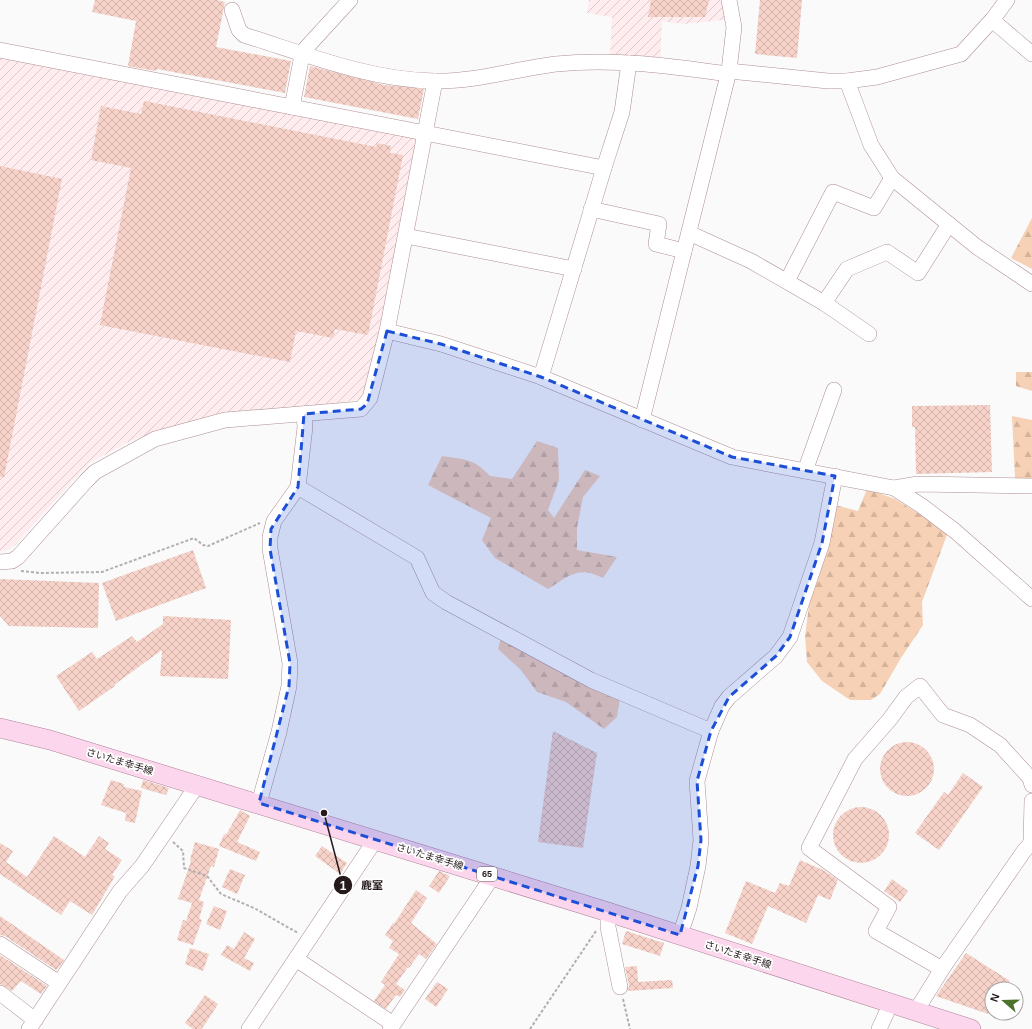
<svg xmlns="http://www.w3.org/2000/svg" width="1032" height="1029" viewBox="0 0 1032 1029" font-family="Helvetica,'Noto Sans JP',sans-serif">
<defs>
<pattern id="industrial-furrows" width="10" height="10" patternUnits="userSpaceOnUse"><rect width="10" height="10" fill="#feecee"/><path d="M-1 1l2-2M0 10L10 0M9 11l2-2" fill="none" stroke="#dacacc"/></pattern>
<pattern id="forest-firs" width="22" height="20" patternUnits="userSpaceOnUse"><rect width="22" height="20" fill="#f7d1b6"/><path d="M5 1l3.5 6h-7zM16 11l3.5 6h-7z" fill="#d4b39c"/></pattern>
<pattern id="building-cross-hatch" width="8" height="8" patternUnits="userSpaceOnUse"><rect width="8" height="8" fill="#f6d2c9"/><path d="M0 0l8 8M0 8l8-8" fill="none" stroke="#d3b4ac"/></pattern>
</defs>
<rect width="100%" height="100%" fill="#fafafa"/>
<g fill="url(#industrial-furrows)">
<path d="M589 0H736L733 19 683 24 662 21 660 61 610 58 612 17 587 13Z"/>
<path d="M0 54 419 136 385 315 363 398 337 404 215 414 150 434 130 441 88 464 15 545 8 550 0 552Z"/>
</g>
<g fill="url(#forest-firs)">
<path d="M1032 218V269L1011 258Z"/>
<path d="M1016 372H1032V391L1016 386Z"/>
<path d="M1012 416 1032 420V479L1015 478Z"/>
<path d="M537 441 558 448 559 480 548 510 554 518 585 470 600 476 583 497 577 528V550L617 557 603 578C578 565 569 576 548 589L495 558 482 540 491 518 428 485 442 456C466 460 473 458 490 476L512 479Z"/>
<path d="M867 489 895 499 948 532 922 602 923 625 901 658 880 694 871 700H850L822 681 807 662 805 636 810 598 825 554 835 518V505L858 511Z"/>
<path d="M501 638 620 697 617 717 604 729 566 702 537 692 521 670 498 649Z"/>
</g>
<g fill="url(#building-cross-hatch)">
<path d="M95 0H217L225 2 216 47 291 61 285 93 157 69 156 71 128 66 136 21 92 12Z"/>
<path d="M651 0H709L705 17H648Z"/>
<path d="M760 0H802L797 58 755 54Z"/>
<path d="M310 66 384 85 424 89 418 119 304 97Z"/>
<path d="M144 101 376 147 377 143 391 146 390 153 403 155 368 335 335 329 333 338 296 331 290 362 100 325 131 168 91 160 101 106 141 114Z"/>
<path d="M0 166 62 179 4 477H0Z"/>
<path d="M990 405 992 472 916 474 915 427H912V406Z"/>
<path d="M193 550 206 588 116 621 102 583Z"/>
<path d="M0 579 99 583 98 628 9 626 0 616Z"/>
<path d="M163 616 231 620 228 679 160 676 162 650 114 685 115 686 79 711 56 676 92 652 97 659 132 636 137 642 163 624Z"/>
<path d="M553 731 597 753 583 848 538 842Z"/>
<circle cx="907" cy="769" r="27"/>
<path d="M963 773 983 787 939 850 915 833 944 792 948 795Z"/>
<path d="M111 780 124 784V787L142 791 135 823 125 821 126 813 101 805Z"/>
<path d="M143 780 169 788 166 795 141 788Z"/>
<circle cx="861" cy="835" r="28"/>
<path d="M240 810 250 816 237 842 260 852 256 861 219 846 224 834 226 835Z"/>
<path d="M54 836 85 857 99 836 109 843 105 849 122 860 112 875 115 876 92 915 70 901 61 915 0 874V843L13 851 6 862 27 877Z"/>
<path d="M195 842 219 849 214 867 211 866 199 900 204 902 199 919 202 920 193 945 177 940 183 920 186 921 192 903 178 899 191 861 190 860Z"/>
<path d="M322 846 347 863 340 874 315 856Z"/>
<path d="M800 860 823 870 838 880 830 900 818 895 806 923 768 906 752 944 725 933 746 881 775 893 780 883 789 886Z"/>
<path d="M230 869 245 875 237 894 222 887Z"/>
<path d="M439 871 450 876 439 893 429 886Z"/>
<path d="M892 879 908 891 900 902 884 891Z"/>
<path d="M416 890 427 898 411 923 437 944 426 959 419 954 409 968 408 967 396 984 405 990 400 997 396 995 386 1009 374 1001 385 985 381 982 399 954 389 948 393 941 385 935 393 923 394 924Z"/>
<path d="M214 906 227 911 220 930 206 924Z"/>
<path d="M0 916 64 960 59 967 56 970 5 936 0 935Z"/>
<path d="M626 931 664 943 660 956 622 944Z"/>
<path d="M244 932 255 939 244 958 254 963 250 971 221 955 227 945 234 949Z"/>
<path d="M190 948 209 954 203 971 185 964Z"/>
<path d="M966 953 1010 981 1005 989H992V1009L988 1014 936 996Z"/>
<path d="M0 955 47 986 41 994 21 981 12 991 0 984Z"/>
<path d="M637 966 638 982 672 980 673 988 628 991 629 985 625 967Z"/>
<path d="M437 982 448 989 436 1007 425 999Z"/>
<path d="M205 995 218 1004 202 1029H193L185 1023Z"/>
</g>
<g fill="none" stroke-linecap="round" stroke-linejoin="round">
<g stroke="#af8e93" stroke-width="16">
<g id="minor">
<path d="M232 10 239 30 244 35C305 54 369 80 434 81 476 82 515 69 556 64 614 58 671 66 728 74"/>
<path d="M992 20 1032 54"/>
<path d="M0 50 604 168"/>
<path d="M729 71 828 81H847L877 77 961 54 992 20 1007 0"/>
<path d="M847 81 871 145 892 178 977 247 1032 284"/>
<path d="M292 107 302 55 306 48 350 0"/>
<path d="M591 209 659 224 656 244 684 251"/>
<path d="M689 233 751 261 824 303 869 334"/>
<path d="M406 236 574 269"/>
<path d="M787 281 833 192 874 208 892 178"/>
<path d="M824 303 847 269 887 252 918 273 949 224"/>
<path d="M387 331 441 344 541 377 732 457 894 488 922 506 955 531 1032 599"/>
<path d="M541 377 604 168 622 112 629 63"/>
<path d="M642 420 729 71 734 27 729 0"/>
<path d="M805 471 834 390"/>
<path d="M298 487 417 558 433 593 446 602 591 680 711 731"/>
<path d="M894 488 918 484 1032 486"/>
<path d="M0 562 12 561 18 557 86 481 95 472 155 439 225 420 361 409 370 398 387 331 435 81"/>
<path d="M259 803 279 732 289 686 290 663 270 549V537L274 521 298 487 305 427 304 414"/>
<path d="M1031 842 1032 801"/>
<path d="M608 912V927L620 987"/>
<path d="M680 935 689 908 698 866 701 840 697 781 711 731 722 706 729 697 776 656 790 637 822 543 835 476"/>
<path d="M0 944 59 983"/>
<path d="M296 959 393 1024"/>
<path d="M942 969 876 931 889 907 809 848 855 759 890 719 906 697 920 686 943 715 970 725 1000 745 1030 778 1032 785"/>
<path d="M0 993 35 1020"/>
<path d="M916 1011 942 969 1024 851 1032 842"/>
<path d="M29 1029 120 891 142 866 198 784"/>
<path d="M249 1029 376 839"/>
<path d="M390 1029 493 876"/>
<path d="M879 1029 891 1003"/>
</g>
</g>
<g stroke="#af829a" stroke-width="20">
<path id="major" d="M0 728 50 740 608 912 971 1029"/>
</g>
<g stroke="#b3afaf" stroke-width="2" stroke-dasharray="3 2" stroke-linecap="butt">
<path d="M21 571 40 573 102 572 194 538 203 545 208 546 260 523"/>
<path d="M173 842 183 851 184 868 207 876 221 894 254 908 298 933"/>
<path d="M623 999 630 1029"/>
<path d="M530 1029 596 931"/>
</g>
<use href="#minor" stroke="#fff" stroke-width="15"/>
<use href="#major" stroke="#fcd6ec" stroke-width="19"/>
</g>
<path fill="#1d4ed8" fill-opacity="0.2" stroke="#1d4ed8" stroke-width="3" stroke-dasharray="8 5" stroke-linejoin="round" d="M387 331 441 344 541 377 732 457 835 476 822 543 790 637 776 656 729 697 711 731 697 781 701 840 698 866 680 935 259 803 289 686 290 663 270 549 271 529 298 487 304 414 361 409 367 404Z"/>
<g text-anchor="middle" stroke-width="3.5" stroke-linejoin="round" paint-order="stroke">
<rect fill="#fff" stroke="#665e5f" stroke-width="1" x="477" y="867" width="20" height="14" rx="3"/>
<g font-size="9" font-weight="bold" fill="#25191b">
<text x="487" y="877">65</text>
</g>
<g font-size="10" fill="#25191b" stroke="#fff">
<text transform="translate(120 761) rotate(17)" y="4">さいたま幸手線</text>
<text transform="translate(430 856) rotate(17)" y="4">さいたま幸手線</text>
<text transform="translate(738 954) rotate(18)" y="4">さいたま幸手線</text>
</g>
</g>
<path fill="none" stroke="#25191b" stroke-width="1.5" d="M324 813L343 885"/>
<g fill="#25191b" stroke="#fff" stroke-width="1.5">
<circle cx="324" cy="813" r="4"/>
<circle cx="343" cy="885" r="10"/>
</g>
<g font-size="12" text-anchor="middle" font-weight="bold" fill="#fff">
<text x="343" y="890">1</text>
</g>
<g font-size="11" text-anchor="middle" font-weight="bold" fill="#25191b" stroke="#fff" stroke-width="3.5" stroke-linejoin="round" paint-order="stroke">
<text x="372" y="889">鹿室</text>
</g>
<g transform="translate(1004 1001) rotate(290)"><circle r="19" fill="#ffffff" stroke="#a8a3a4"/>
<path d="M0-3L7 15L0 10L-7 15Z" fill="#4d722b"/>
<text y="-6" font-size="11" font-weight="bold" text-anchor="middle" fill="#25191b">N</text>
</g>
</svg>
